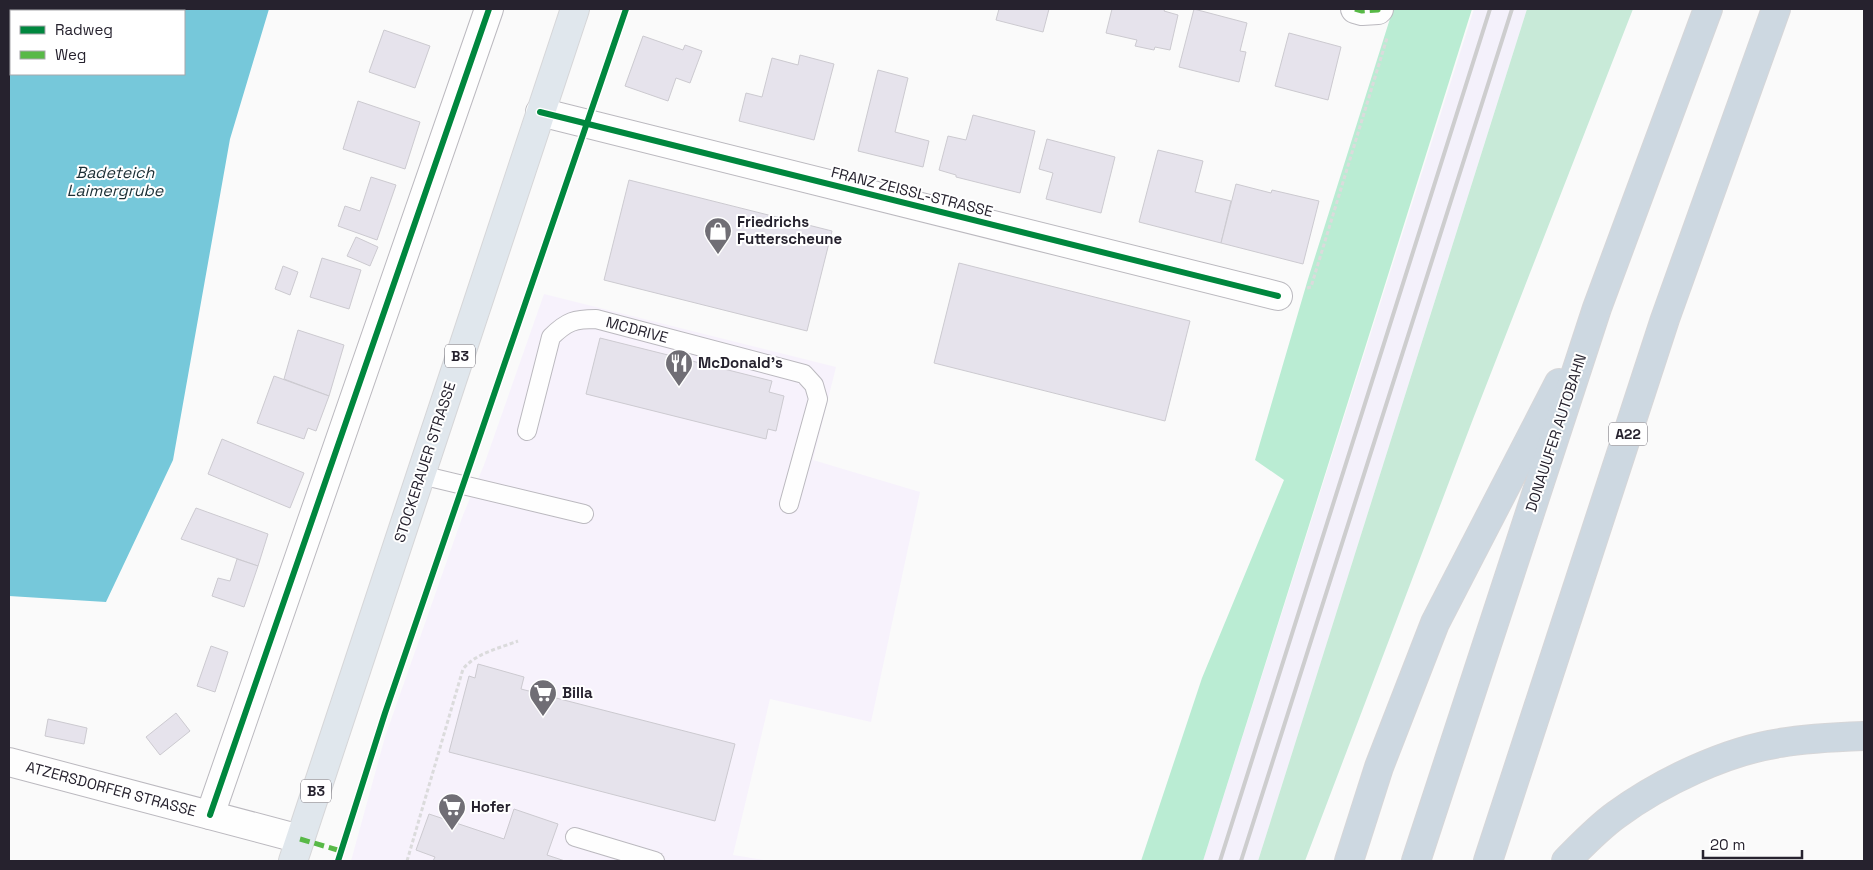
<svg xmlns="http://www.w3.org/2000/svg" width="1873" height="870" viewBox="0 0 1873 870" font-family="'Space Grotesk',sans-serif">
<rect width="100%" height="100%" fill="#fafafa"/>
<path fill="#f7f2fc" d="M544 294 836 367 813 460 920 492 871 722 770 699 733 855 770 861H351L385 737 463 515 484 465Z"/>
<path fill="#f4f1fb" d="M1474 9H1527L1258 861H1203Z"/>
<path fill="#c8ead8" d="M1527 9H1633L1473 419 1305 861H1258Z"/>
<path fill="#baecd3" d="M1393 9H1472L1203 861H1141L1202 678 1284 480 1255 460 1308 279Z"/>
<path fill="#76c8da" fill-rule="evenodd" d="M9 9H269L230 139 173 460 106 602 9 596ZM11 11H184V74H11Z"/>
<g fill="#e6e3ec" stroke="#cccad0">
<path d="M999 9H1049L1043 32 996 20Z"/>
<path d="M1112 9H1165L1164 11 1178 15 1170 50 1155 47 1154 50 1135 46 1137 40 1106 33Z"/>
<path d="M1194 9 1247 23 1240 51 1246 52 1239 82 1179 67Z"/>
<path d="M384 30 430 46 415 88 369 72Z"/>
<path d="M1289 33 1341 47 1328 100 1275 86Z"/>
<path d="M643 36 683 50 685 45 702 51 690 83 676 78 668 101 625 86Z"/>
<path d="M800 55 834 64 814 140 739 121 746 93 762 97 772 58 798 65Z"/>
<path d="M878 70 908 78 895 132 929 141 923 167 858 151Z"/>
<path d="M358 101 420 122 405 169 343 149Z"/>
<path d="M973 115 1035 131 1020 193 956 177V175L939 170 948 136 966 140Z"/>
<path d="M1047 139 1115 157 1101 213 1046 199 1053 173 1039 169Z"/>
<path d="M1158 150 1203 161 1195 192 1231 201 1221 243 1139 222Z"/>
<path d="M371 177 396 185 377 240 338 226 345 206 360 211Z"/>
<path d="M629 180 832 231 807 331 604 280Z"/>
<path d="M1236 184 1271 193 1272 190 1319 201 1303 264 1221 243Z"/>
<path d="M356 237 378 247 370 266 347 256Z"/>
<path d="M322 258 361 270 349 309 310 297Z"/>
<path d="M959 263 1190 321 1165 421 934 363Z"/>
<path d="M283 266 298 272 290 295 275 289Z"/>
<path d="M298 330 344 345 329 396 284 379Z"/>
<path d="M600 338 772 381 769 392 784 396 776 431 768 429 766 439 586 394Z"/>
<path d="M274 376 329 396 316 431 308 428 304 439 257 423Z"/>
<path d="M222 439 304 473 290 508 208 474Z"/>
<path d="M196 508 268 534 258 566 181 539Z"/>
<path d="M237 559 258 566 244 607 212 596 218 578 230 581Z"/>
<path d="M211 646 228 652 215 692 197 686Z"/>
<path d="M478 664 524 677 521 689 735 744 715 821 449 752 469 676 475 678Z"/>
<path d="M176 713 190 731 160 755 146 737Z"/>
<path d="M48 719 87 728 84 744 45 736Z"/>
<path d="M514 809 558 824 547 855 565 861H433L435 857 416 850 429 814 504 839Z"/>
</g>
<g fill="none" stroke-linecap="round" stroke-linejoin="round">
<g stroke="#bbb9bf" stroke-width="20">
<g id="service">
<path d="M527 431 551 337C567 321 575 319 596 319L804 374 814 385 818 399 789 504"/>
<path d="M421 475 584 514"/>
<path d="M575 837 655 861"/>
</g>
</g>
<g stroke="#bbb9bf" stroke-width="30">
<g id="minor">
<path d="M1355 9 1362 11 1378 10 1379 9"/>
<path d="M540 112 1278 296"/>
<path d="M9 762 300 839"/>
<path d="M210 815 489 9"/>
</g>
</g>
<g stroke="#d6d6d8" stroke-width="30">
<path id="primary" d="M293 861 575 9"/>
</g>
<g stroke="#d6d6d8" stroke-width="30">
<g id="motorway">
<path d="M1349 861 1379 767 1435 623 1559 383"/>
<path d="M1416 861 1597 308 1708 9"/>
<path d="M1488 861 1665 319 1776 9"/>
<path d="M1566 861C1582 845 1598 828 1616 815 1661 782 1726 751 1780 743 1808 738 1836 737 1864 736"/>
</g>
</g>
<g stroke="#dbdbdc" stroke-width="3" stroke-dasharray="4 2.5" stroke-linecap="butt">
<path d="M1307 288 1311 287 1387 38"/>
<path d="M407 861 463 669C476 653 500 648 518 641"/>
</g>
<use href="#service" stroke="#fefefe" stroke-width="18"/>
<use href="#minor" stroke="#fefefe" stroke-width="28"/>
<use href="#primary" stroke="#e0e7ed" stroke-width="28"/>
<use href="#motorway" stroke="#cdd8e1" stroke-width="28"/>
<g stroke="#cdcdce" stroke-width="4">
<path d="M1220 861 1490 9"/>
<path d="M1241 861 1512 9"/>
</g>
<g stroke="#58b947" stroke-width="5" stroke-dasharray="10 5" stroke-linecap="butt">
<path d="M1355 9 1362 11 1378 10 1379 9"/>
<path d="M300 839 341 851"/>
</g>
<g stroke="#fff" stroke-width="9">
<g id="cycleway">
<path d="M540 112 1278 296"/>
<path d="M210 815 489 9"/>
<path d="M338 861 385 713 626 9"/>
</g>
</g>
<use href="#cycleway" stroke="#00873e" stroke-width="6"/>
</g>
<defs>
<g id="shop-pin" transform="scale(1.4375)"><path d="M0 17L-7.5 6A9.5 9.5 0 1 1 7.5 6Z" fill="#706e75" stroke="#fff"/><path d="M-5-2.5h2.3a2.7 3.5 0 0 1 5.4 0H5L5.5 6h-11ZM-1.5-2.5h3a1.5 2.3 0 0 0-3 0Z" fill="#fff"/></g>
<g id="restaurant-pin" transform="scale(1.4375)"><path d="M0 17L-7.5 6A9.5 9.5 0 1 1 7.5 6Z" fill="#706e75" stroke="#fff"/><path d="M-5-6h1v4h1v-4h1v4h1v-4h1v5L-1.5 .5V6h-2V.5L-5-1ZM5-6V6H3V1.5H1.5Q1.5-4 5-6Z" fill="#fff"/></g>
<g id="supermarket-pin" transform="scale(1.4375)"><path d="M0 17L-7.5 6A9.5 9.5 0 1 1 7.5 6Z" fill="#706e75" stroke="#fff"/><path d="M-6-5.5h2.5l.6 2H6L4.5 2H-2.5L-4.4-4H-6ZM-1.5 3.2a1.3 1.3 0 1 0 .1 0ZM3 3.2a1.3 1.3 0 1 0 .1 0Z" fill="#fff"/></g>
</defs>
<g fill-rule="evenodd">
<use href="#shop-pin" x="718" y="231"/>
<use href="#restaurant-pin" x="679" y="363"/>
<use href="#supermarket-pin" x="543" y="693"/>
<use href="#supermarket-pin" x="452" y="807"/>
</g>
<g text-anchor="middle" stroke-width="4" stroke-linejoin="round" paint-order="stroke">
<g fill="#fff" stroke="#67646d" stroke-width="1">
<rect x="445" y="344.5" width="30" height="23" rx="4"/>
<rect x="1609" y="422.5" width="38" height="23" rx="4"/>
<rect x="301" y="779.5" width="30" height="23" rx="4"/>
</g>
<g font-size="14" font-weight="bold" fill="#26222e">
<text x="460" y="361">B3</text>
<text x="1628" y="439">A22</text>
<text x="316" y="796">B3</text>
</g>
<g font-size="15" fill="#26222e" stroke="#fff">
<text transform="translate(912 192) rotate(14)" y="5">FRANZ ZEISSL-STRASSE</text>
<text transform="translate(637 330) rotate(15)" y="5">MCDRIVE</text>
<text transform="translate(1556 433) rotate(-72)" y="5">DONAUUFER AUTOBAHN</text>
<text transform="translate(425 462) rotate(-72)" y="5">STOCKERAUER STRASSE</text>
<text transform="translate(111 789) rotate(15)" y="5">ATZERSDORFER STRASSE</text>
</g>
<g font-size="15" font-weight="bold" fill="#26222e" stroke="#fff" text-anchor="start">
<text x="737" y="227">Friedrichs<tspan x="737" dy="17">Futterscheune</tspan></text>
<text x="698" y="368">McDonald's</text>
<text x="562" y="698">Billa</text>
<text x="471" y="812">Hofer</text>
</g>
<g font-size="16" font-style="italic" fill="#1b2f35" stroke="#fff">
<text x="115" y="178">Badeteich<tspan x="115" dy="18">Laimergrube</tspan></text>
</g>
</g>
<rect width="1873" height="870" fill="none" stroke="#26222e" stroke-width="20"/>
<rect x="10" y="10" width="175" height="65" fill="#ffffff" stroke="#a8a7ab"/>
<rect x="20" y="26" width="25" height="8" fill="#00873e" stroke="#a8a7ab"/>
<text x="55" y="35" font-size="15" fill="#26222e">Radweg</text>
<rect x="20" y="51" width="25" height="8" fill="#58b947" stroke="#a8a7ab"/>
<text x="55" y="60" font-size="15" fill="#26222e">Weg</text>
<path d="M1703 850v8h99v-8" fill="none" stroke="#26222e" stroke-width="2.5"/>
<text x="1710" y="850" font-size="15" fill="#26222e" stroke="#ffffff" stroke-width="4" paint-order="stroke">20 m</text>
</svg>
